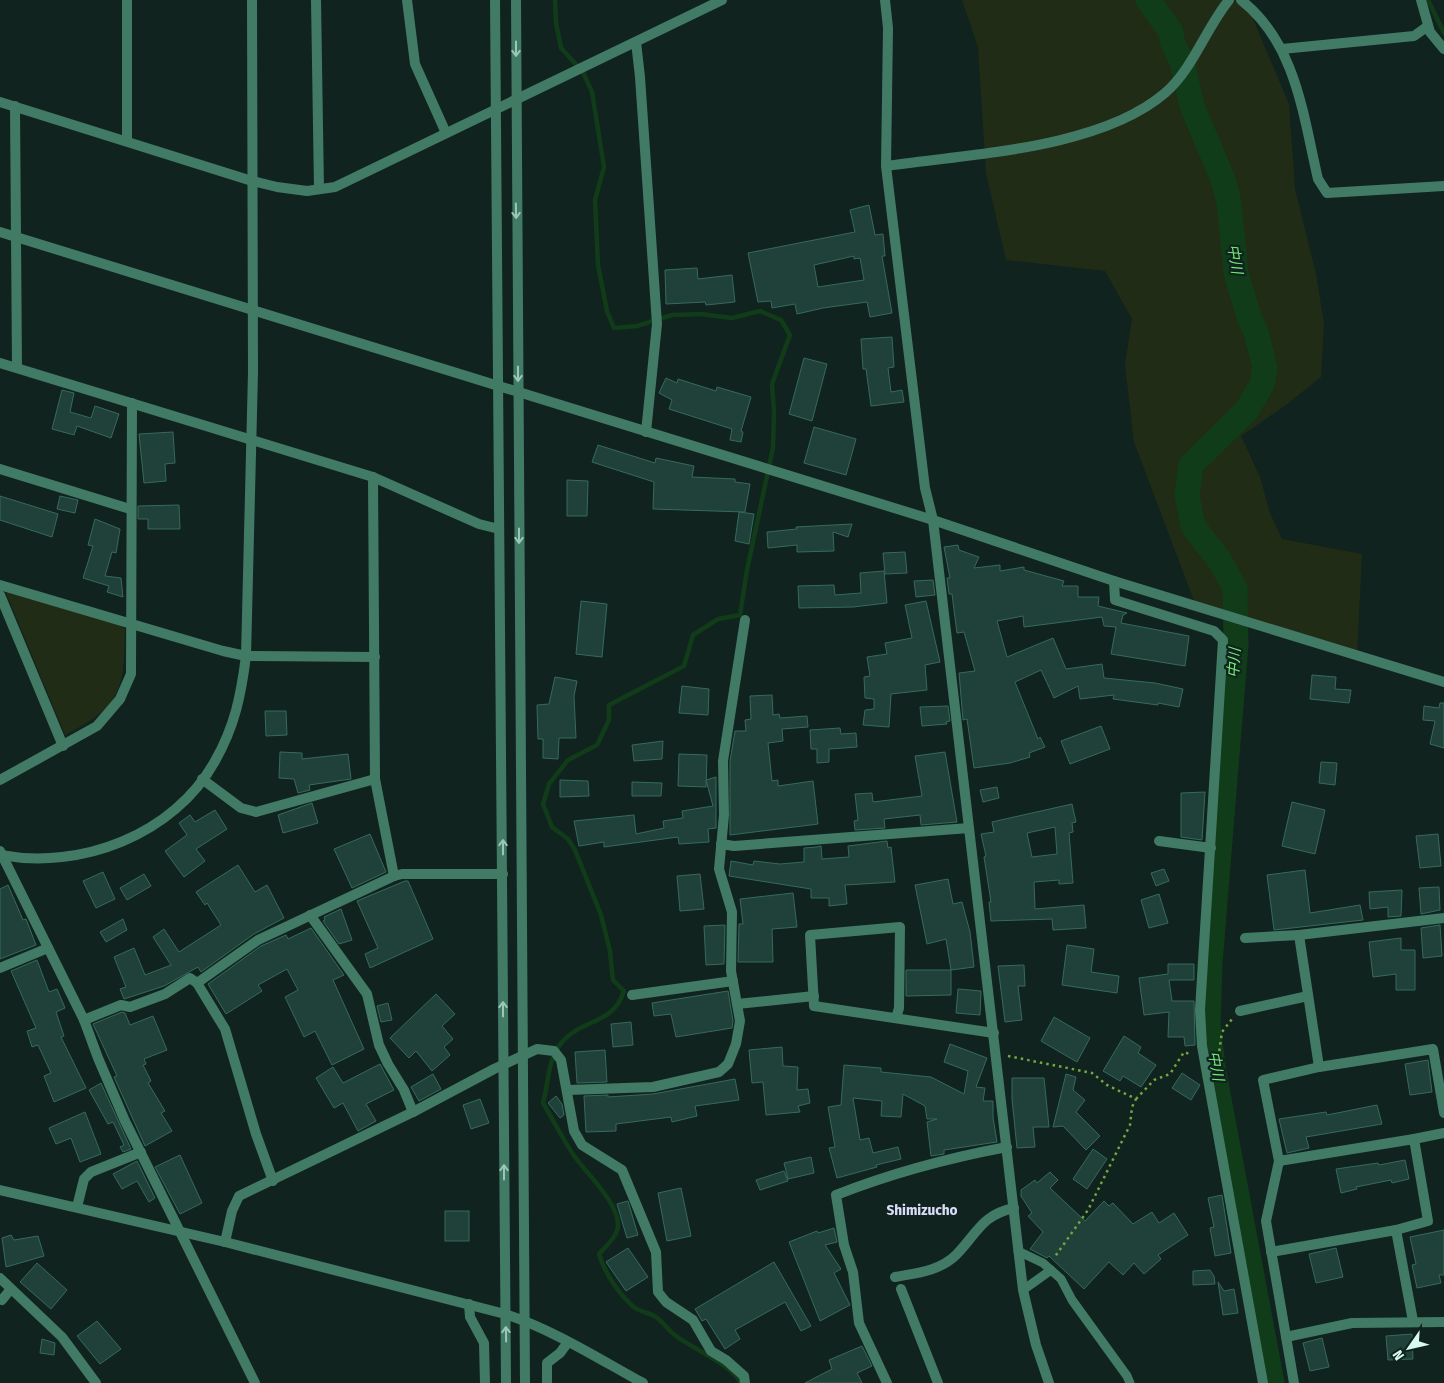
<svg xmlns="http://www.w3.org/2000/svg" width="1444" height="1383" viewBox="0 0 1444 1383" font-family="'Fira Sans Condensed','Noto Sans JP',sans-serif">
<rect width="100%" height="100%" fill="#11231e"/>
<g fill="#202c15">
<path d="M962 0H1245L1289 104 1295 189 1316 274 1324 324 1321 377 1286 405 1241 436 1260 477 1270 513 1282 539 1362 554 1357 655 1196 606 1134 442 1125 365 1132 319 1105 271 1006 260 986 173 978 47Z"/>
<path d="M11 591 121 625 125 629C124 689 122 706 65 735L6 593Z"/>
</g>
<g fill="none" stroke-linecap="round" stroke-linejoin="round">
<g stroke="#113c19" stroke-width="4.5">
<path d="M555 0 556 23 561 48 583 72 592 92 604 167 595 200 598 265 607 311 614 328 637 326 672 315 701 314 732 318 760 311 781 320 790 335 772 384 774 412 773 448 747 570 740 615 718 619 693 635 684 666 609 705V720L597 745 568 760 549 784 543 804 552 827 568 839 575 850 601 915 610 951 613 980 624 991C613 1025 584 1018 563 1041 547 1058 549 1082 543 1103 554 1121 563 1140 575 1157 587 1174 618 1202 618 1225 618 1236 606 1246 599 1254 604 1272 620 1296 635 1308 641 1312 650 1313 656 1317 664 1323 669 1331 676 1336 690 1347 737 1368 740 1383"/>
<path d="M1428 0 1444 33"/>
</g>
<path stroke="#113c19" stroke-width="25" d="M1148 0 1171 32 1172 41 1182 62 1192 106 1224 182 1229 203 1236 273 1249 317 1256 332 1265 368 1262 384 1247 410 1191 465 1187 495 1193 526 1220 561 1235 588 1236 645 1210 963 1208 1025 1213 1067 1272 1383"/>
</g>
<g fill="#204139" stroke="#356a5d" fill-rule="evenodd">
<path d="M869 205 875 235 883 234 885 256H882L892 313 870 317 867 302 823 308 797 314 795 304 772 308 771 301 758 302 748 253 855 232 850 210ZM854 256V259L860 258 864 280 818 287 814 265Z"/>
<path d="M697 268 698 279 732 275 735 302 706 305 705 302 666 304 665 270Z"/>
<path d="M892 337 894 367 888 368 891 392 902 390 904 402 871 406 866 369H863L861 339Z"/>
<path d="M804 358 827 364 812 421 789 414Z"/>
<path d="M666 378 677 383 678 379 716 391 717 387 751 397 741 431 743 432 741 442 730 440 732 429 669 409 672 400 659 393Z"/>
<path d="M62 390 74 393 70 412 91 418 95 406 119 414 111 438 77 426 74 435 52 429Z"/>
<path d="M814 427 856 439 846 475 804 463Z"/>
<path d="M173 432 175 463 165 464 166 481 144 483 139 434Z"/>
<path d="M598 445 655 463 656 458 694 466 692 477 735 479V482L750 484 745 512 653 509 654 482 592 462Z"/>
<path d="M567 480 588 481 587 516H567Z"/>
<path d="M0 496 58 514 52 537 0 520Z"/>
<path d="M60 496 78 500 75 513 57 509Z"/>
<path d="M179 505 180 529H148V519H138V506Z"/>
<path d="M739 512 754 514 749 544 735 541Z"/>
<path d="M95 519 120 529 116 553 112 552 105 576 121 578 123 597 107 592 109 586 83 578 93 546 88 545Z"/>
<path d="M852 524 848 537 833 532 834 551 797 552V545L768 548 767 532 797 529 796 527Z"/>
<path d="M958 545 959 550 979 557 974 568 1000 565V571L1024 567V570L1064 581 1062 586H1078V597H1099L1098 606 1127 613 1123 615 1121 623 1189 636 1185 666 1111 654 1116 627 1104 626 1102 617 1024 627 1023 616 997 621 1007 657 1053 638 1066 669 1102 664 1104 678 1155 683 1183 689 1179 707 1158 703V705L1113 699 1114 695 1080 699 1078 686 1054 698 1041 670 1015 682 1038 739 1040 737 1045 747 1029 753 1030 757 1010 763 974 768 967 719 963 720 959 673 975 671 964 632 957 633 952 594H949L947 578H950L944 547Z"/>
<path d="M905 552 907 573 885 574 883 553Z"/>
<path d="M884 571 887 603 853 607 799 608 798 586 834 585 835 595 861 593 860 573Z"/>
<path d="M933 580 935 595 916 597 914 581Z"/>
<path d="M581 601 607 604 602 657 576 654Z"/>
<path d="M926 601 940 662 925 665 927 690 891 694 889 727 863 725 865 710 874 709V699L865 698 864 677 870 676 867 657 887 654 885 643 912 638 905 605Z"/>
<path d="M1312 675 1336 677 1335 689 1351 690 1349 703 1310 699Z"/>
<path d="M555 677 577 681 574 696 576 738H559L558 759 543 758V739H538L537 705 549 704Z"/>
<path d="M682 686 709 689 708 715 679 713Z"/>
<path d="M772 695 773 715 779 714 780 718 807 716 808 727 782 729 783 741 768 743 772 781 778 780V786L813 781 818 824 730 835V761L735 731H746L745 720 751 719 750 696Z"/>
<path d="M1440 703H1444V748L1430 744 1435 721 1423 720 1424 706 1439 708Z"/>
<path d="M948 706 950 721 946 722 947 724 922 726 920 707Z"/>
<path d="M265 711H286L287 735 266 736Z"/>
<path d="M1101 726 1110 749 1070 764 1061 741Z"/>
<path d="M840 728 841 734 856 733 857 747 829 749V762L817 763V749H811L810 730Z"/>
<path d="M663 741 662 759 634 761 632 745Z"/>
<path d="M280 752 302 753V759L348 754 351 779 309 785 310 790 298 793 294 779 279 778Z"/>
<path d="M945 752 957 822 921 825 920 815 884 819 885 828 855 830 854 821 858 820 855 794 872 793 873 802 922 796 915 756Z"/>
<path d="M679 754 707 755 706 787 678 786Z"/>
<path d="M1321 762 1337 763 1335 785 1319 783Z"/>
<path d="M716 777V828L708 829 709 842 679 844 678 837 604 847V842L579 846 574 821 634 815 636 834 664 828 663 821 683 818 682 811 713 806 706 780Z"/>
<path d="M560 780 588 781 589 796 560 797Z"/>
<path d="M632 782 662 783 661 796H632Z"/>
<path d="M997 787 999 798 983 802 980 790Z"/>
<path d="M1205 792 1202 840 1181 837V793Z"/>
<path d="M1292 802 1325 810 1315 854 1282 846Z"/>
<path d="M312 803 318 823 283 833 278 815Z"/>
<path d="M1072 804 1076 822 1072 823 1073 832 1069 833 1073 883 1059 884V880L1034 882 1035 909 1084 905 1086 928 1053 930 1052 919 991 921 989 902H991L984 857 986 856 981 834 994 832 992 822ZM1055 827 1057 854 1032 857 1027 833Z"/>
<path d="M215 810 227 829 196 849 205 861 184 877 165 851 187 835 179 823 190 815 195 822Z"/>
<path d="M370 834 386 872 352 888 334 849Z"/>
<path d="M1438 834 1441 866 1420 868 1416 836Z"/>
<path d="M887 841 888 848 891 847 895 882 845 885 847 904 829 906V898H811V889L729 876 731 861 753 865 754 861 780 864 804 862V848L817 847 821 846 822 859 849 857 848 846Z"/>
<path d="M238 865 255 892 267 885 284 918 254 934 201 972 198 967 164 986 124 999 120 989 126 987 114 957 134 948 145 975 171 965 153 937 164 929 179 952 221 925 207 903 205 905 196 892Z"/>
<path d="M1164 869 1169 881 1156 886 1151 873Z"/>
<path d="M1305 870 1310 913 1360 905 1363 920 1274 930 1267 875Z"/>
<path d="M103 872 115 899 96 908 83 881Z"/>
<path d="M144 874 151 886 127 900 120 888Z"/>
<path d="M700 874 704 909 680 911 677 876Z"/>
<path d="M948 879 953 904 962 902 970 932 974 967 951 970 946 939 927 944 915 885Z"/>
<path d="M405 881H408L433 939 370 968 365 954 378 948 357 901Z"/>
<path d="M8 885 23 920 26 919 36 945 0 959V889Z"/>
<path d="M1439 887 1440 910 1421 914 1419 888Z"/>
<path d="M1402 890 1401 916 1388 917V907L1370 909 1369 892Z"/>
<path d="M793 893 797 927 772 929 773 962H738L739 924H743L740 899Z"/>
<path d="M1159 894 1168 923 1149 928 1141 900Z"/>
<path d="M341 909 352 940 339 944 323 921 325 920 324 917Z"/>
<path d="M123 919 127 930 106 942 100 932Z"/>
<path d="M725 925 724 964 706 965 704 926Z"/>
<path d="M1440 925 1442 956 1423 958 1421 928Z"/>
<path d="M311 928 344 975 333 980 364 1049 332 1065 315 1031 304 1037 285 997 298 990 287 969 258 985 262 991 226 1014 208 984 261 946 286 935 288 939Z"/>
<path d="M1401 938V950H1415V990H1396V974L1373 977 1369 942Z"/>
<path d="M1067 945 1094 949 1091 972 1119 976 1117 993 1062 985Z"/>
<path d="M37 960 49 992 57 989 65 1008 56 1012 64 1036 61 1037 86 1088 54 1102 44 1076 51 1073 38 1045 32 1047 27 1031 36 1028 11 971Z"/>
<path d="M1168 964H1194V980H1169L1172 1001H1194L1195 1045 1185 1046 1184 1037H1168L1169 1012 1144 1015 1139 978 1168 974Z"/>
<path d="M1024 965 1025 986H1018L1022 1020 1005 1022 998 966Z"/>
<path d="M906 970H951V995L906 996Z"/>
<path d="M958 989 981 991 980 1015 956 1013Z"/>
<path d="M728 991 733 1021 732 1028 676 1037 671 1014 654 1016 652 1003Z"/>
<path d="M436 994 455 1014 442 1026 453 1039 444 1047 450 1055 432 1071 416 1051 409 1058 390 1038Z"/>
<path d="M388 1003 392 1020 381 1022 377 1006Z"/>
<path d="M122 1012 125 1013 130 1025 153 1016 167 1050 144 1059 146 1064 143 1065 151 1081 148 1083 165 1111 161 1113 172 1131 145 1146 114 1077 117 1076 93 1024Z"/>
<path d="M1054 1017 1090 1038 1077 1062 1041 1041Z"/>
<path d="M631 1022 633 1045 613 1047 611 1024Z"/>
<path d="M1124 1036 1141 1047 1138 1053 1156 1065 1141 1087 1123 1076 1120 1081 1103 1071Z"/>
<path d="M950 1044 987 1058 976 1087 985 1088 983 1101H993V1117L997 1142 944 1150V1154L931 1156 927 1122 937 1119H927L925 1106 903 1094 901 1117 881 1116 882 1101 853 1098 860 1140 869 1138 873 1153 898 1147 901 1159 876 1165 877 1167 837 1178 829 1148 835 1147 828 1107 841 1105 844 1065 881 1068V1072L931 1077 964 1094 968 1071 944 1062Z"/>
<path d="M782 1047 783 1066 798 1067 797 1090 808 1089 810 1103 798 1106 800 1112 766 1115 763 1082 752 1083 749 1050Z"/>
<path d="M605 1050 607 1082 577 1083 575 1052Z"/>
<path d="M1428 1060 1432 1092 1410 1095 1405 1064Z"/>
<path d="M380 1064 394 1090 366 1104 376 1121 358 1131 343 1103 334 1108 316 1078 333 1067 343 1083Z"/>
<path d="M1182 1073 1200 1085 1191 1100 1172 1088Z"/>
<path d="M433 1074 441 1089 419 1101 411 1087Z"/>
<path d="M1066 1074 1076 1077 1073 1090 1085 1100 1076 1112 1100 1136 1086 1150 1063 1126 1053 1127Z"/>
<path d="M1012 1078H1044L1049 1127H1033L1035 1147 1017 1148 1012 1099Z"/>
<path d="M735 1079 739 1100 695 1106 697 1116 672 1122 671 1117 616 1124V1131L586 1132 584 1096 608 1095V1097L653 1094Z"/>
<path d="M101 1083 131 1149 123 1152 120 1147 124 1145 113 1122 108 1124 89 1090Z"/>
<path d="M556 1096 562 1104 564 1115 560 1118 548 1103Z"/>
<path d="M480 1099 489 1123 471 1129 463 1105Z"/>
<path d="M1377 1105 1382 1124 1306 1137 1309 1148 1287 1153 1279 1119 1326 1112 1327 1115Z"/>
<path d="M85 1112 101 1154 80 1162 71 1138 56 1144 49 1128Z"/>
<path d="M1093 1149 1107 1159 1087 1189 1073 1179Z"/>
<path d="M180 1155 202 1203 180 1214 155 1167Z"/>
<path d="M811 1157 814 1173 788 1179 784 1163Z"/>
<path d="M1405 1160 1409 1179 1392 1183 1391 1180 1356 1187 1357 1189 1341 1193 1336 1169 1378 1163 1379 1165Z"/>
<path d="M137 1161 155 1198 149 1202 137 1181 122 1189 113 1174Z"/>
<path d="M784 1171 788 1181 760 1190 756 1180Z"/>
<path d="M1050 1172 1058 1180 1050 1188 1085 1221 1104 1201 1109 1206 1113 1203 1133 1224 1152 1212 1159 1223 1174 1213 1188 1235 1158 1255 1161 1259 1144 1274 1134 1263 1123 1275 1109 1262 1084 1289 1049 1256 1047 1258 1030 1249 1043 1232 1028 1216 1032 1213 1021 1196V1190L1035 1180 1037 1183Z"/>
<path d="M681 1188 691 1236 667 1241 658 1193Z"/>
<path d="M1222 1195 1231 1253 1215 1256 1210 1228 1214 1227 1208 1198Z"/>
<path d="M628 1201 638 1235 627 1238 617 1204Z"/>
<rect x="445" y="1211" width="24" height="30"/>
<path d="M834 1228 837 1242 825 1245 841 1269 834 1273 850 1305 820 1321 789 1242 817 1231 818 1233Z"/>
<path d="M1444 1230V1275H1439L1441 1283 1417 1288 1412 1265 1416 1264 1410 1237Z"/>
<path d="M11 1235 14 1240 38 1236 44 1256 6 1267 2 1238Z"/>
<path d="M628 1248 648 1277 626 1291 606 1262Z"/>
<path d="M1336 1248 1343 1277 1316 1283 1309 1254Z"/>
<path d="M774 1262 811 1326 801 1331 785 1302 735 1330 740 1339 725 1349 706 1319 702 1321 695 1309Z"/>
<path d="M37 1263 67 1290 51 1309 20 1282Z"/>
<path d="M1210 1270 1214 1276 1215 1284 1193 1285V1271Z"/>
<path d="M1218 1282 1224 1291 1234 1289 1238 1313 1223 1315Z"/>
<path d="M97 1321 121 1349 100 1364 77 1336Z"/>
<path d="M1412 1334 1413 1359 1388 1360 1386 1336Z"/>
<path d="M1322 1338 1329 1367 1310 1371 1303 1343Z"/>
<path d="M42 1339 55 1343 54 1355 40 1353Z"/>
<path d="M862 1346 872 1366 857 1373 862 1383H805L832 1369 829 1360Z"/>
</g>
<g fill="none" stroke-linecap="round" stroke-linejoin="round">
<g stroke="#73a73f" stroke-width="2.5" stroke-dasharray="2.5 4" stroke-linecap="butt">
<path d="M1215 1055 1219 1053 1222 1032 1232 1019"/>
<path d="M1008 1056 1092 1073 1107 1085 1136 1099 1132 1107 1130 1125 1088 1210 1054 1258"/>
<path d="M1136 1099 1154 1080 1170 1074 1184 1052 1192 1055"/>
</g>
<g stroke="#427b65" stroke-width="9">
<path d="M1018 1251 1043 1263 1061 1279 1072 1300 1127 1376 1130 1383"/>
<path d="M1023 1290 1051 1270"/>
</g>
<g stroke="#427b65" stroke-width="10">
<path d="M127 0V141"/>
<path d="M316 0 319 189"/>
<path d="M407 0 415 64 446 133"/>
<path d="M885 0 888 28 886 166 925 488 933 520 1023 1290 1036 1345 1049 1383"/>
<path d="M1241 0C1296 43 1303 115 1318 179L1327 193 1444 186"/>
<path d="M1421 0 1430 32 1444 49"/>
<path d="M636 42 640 77 657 324 646 432"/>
<path d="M1282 49 1414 36 1428 26"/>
<path d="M0 102 252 181 277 187 307 191 335 187 722 0"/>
<path d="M15 106 17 367"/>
<path d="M886 166C969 154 1100 149 1165 93 1193 69 1206 28 1229 0"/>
<path d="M0 363 373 477 479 524 499 529"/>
<path d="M0 469 130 509"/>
<path d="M373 477 375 779 394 876"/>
<path d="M1114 581 1115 600 1214 631 1223 640 1200 1010 1202 1046 1263 1383"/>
<path d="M0 585 223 651 246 656 375 657"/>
<path d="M0 595 63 746"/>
<path d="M202 779 241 808 256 812 375 779"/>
<path d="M0 780 97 726 120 699 131 674 132 403"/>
<path d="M1159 841 1211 848"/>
<path d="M721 844 734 846 969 828"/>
<path d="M0 851 84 1020 98 1058 125 1121 255 1383"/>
<path d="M310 915 367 994 379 1045 388 1064 404 1090 413 1112"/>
<path d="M1245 938 1299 935"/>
<path d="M0 968 48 948"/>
<path d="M197 983 258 940 394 876 402 874H503"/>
<path d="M632 995 733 981"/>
<path d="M737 1004 814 996"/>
<path d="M1240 1011 1308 996"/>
<path d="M896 1018 899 1008 900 927 810 935 814 1006 994 1033"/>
<path d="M84 1020 121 1005 130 1007 165 994 190 978 197 983 225 1029 256 1134 273 1181"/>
<path d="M1319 1067 1299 935 1444 918"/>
<path d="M568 1090 653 1087 719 1072 728 1064 736 1044 740 1021 731 971 732 912 719 869 724 815 723 761 745 620"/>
<path d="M1414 1139 1444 1133"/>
<path d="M1279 1161 1414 1139 1428 1221 1396 1230"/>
<path d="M77 1207 84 1179 91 1172 141 1152"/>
<path d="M225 1242 232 1211 239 1196 413 1112 494 1069 537 1049 554 1051 561 1060 574 1131 582 1145 622 1170 656 1252 658 1292 666 1302 693 1320 711 1351 726 1360 744 1376 745 1383"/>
<path d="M1271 1252 1396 1230 1413 1321"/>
<path d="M895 1277C916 1273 940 1271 956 1255 977 1234 981 1215 1014 1208"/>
<path d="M0 1278 62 1337 96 1383"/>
<path d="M901 1289 938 1383"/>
<path d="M0 1299 2 1300 10 1290"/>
<path d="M469 1304 470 1317 484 1343 485 1383"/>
<path d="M1286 1337 1352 1323 1444 1322"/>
<path d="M547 1383V1363L560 1353 568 1342"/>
<path d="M887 1383 859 1323 853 1272 844 1245 836 1195C892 1173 948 1158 1007 1147"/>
<path d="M1294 1383 1266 1221 1279 1161 1263 1080 1319 1067 1433 1049 1444 1113"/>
</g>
<g stroke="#427b65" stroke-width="10">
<path d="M495 0 506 1383"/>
<path d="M516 0 525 1383"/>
<path d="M0 232 933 520 1114 581 1444 682"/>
<path d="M0 855C81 870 174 835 215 761 235 726 241 695 246 656L253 372 252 0"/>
<path d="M0 1190 225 1242 505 1314C554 1330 599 1359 643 1383"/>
</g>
</g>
<defs><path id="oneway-shaft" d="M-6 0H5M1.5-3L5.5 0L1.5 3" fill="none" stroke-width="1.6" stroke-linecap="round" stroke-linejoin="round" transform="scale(1.25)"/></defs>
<g stroke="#9cc7b8">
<use href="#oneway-shaft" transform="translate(516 49) rotate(90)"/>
<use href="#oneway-shaft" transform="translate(516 211) rotate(89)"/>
<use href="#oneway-shaft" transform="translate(518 374) rotate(90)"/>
<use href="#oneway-shaft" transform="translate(519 536) rotate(90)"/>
<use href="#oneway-shaft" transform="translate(503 847) rotate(-90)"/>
<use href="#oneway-shaft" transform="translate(503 1009) rotate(-90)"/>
<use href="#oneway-shaft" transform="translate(504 1172) rotate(-90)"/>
<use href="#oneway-shaft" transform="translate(506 1334) rotate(-91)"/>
</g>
<g text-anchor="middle" stroke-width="4.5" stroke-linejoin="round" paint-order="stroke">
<g font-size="15" font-style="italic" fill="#73ec76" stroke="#11231e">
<text transform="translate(1235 259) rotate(81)" y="5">中川</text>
<text transform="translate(1234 663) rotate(-86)" y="5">中川</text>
<text transform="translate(1216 1066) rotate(80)" y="5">中川</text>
</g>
<g font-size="15" font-weight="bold" fill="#dadcfa" stroke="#11231e">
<text x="922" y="1215">Shimizucho</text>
</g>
</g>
<g transform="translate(1409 1348) rotate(236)" stroke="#11231e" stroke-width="4" paint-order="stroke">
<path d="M0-4L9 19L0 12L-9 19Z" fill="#d8faef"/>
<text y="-8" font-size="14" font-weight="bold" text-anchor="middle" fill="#d8faef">N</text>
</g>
</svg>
